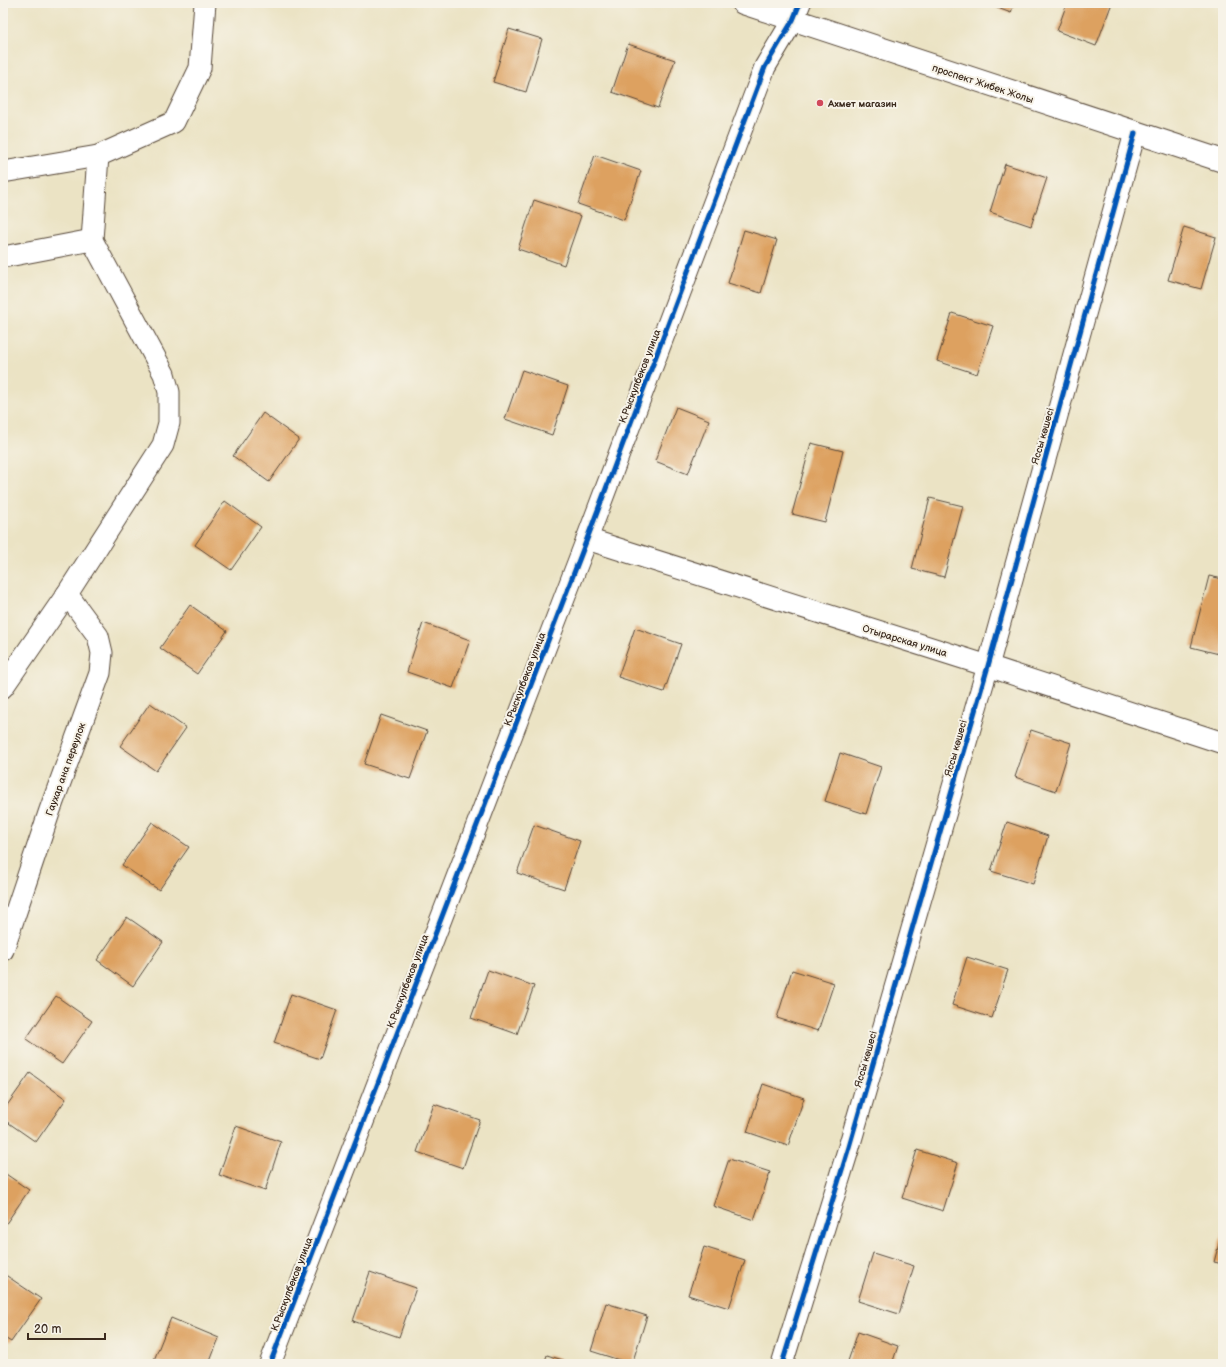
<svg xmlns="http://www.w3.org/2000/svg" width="1226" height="1367" viewBox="0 0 1226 1367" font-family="'Balsamiq Sans',sans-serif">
<rect width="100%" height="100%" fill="#f7f3e8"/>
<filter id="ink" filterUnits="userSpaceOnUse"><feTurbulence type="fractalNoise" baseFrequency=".025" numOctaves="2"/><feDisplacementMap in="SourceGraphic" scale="8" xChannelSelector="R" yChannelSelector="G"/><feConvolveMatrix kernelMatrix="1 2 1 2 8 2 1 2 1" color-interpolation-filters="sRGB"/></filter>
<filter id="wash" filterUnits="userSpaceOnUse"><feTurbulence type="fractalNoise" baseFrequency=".012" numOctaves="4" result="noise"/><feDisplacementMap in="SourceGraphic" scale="16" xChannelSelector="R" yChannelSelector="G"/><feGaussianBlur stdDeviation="0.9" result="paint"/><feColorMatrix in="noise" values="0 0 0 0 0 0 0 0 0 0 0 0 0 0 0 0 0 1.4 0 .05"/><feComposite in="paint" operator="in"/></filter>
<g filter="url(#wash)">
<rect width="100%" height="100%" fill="#ebe3c4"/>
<g id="blocks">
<g fill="#dda160">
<path d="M984 3H1014L1011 13Z"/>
<path d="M1067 3H1112L1096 46 1057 31Z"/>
<path d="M509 29 542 39 526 92 493 82Z"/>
<path d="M628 44 675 60 658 108 612 92Z"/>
<path d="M595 155 641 171 624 220 578 204Z"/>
<path d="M1005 164 1047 178 1031 226 990 212Z"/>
<path d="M534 200 581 216 564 265 518 249Z"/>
<path d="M1184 227 1216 237 1201 289 1168 280Z"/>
<path d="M744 230 777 240 761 293 728 283Z"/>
<path d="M952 313 993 326 977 374 937 361Z"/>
<path d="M522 370 568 386 552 435 505 419Z"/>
<path d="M676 407 709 420 688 474 655 461Z"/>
<path d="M263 413 299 439 269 482 233 456Z"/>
<path d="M811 443 843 451 825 522 792 514Z"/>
<path d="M930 498 963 506 944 577 912 569Z"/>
<path d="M225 501 261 527 231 570 195 545Z"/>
<path d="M1209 576 1223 579V655L1191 647Z"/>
<path d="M190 605 227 631 197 674 160 648Z"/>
<path d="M423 623 470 640 453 688 407 672Z"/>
<path d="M635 628 681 644 664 692 618 677Z"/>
<path d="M150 703 186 728 156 771 120 746Z"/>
<path d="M381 715 427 731 410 779 364 764Z"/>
<path d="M1031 730 1071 743 1056 791 1015 777Z"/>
<path d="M840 753 881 767 866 814 825 801Z"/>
<path d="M152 822 189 847 159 890 122 865Z"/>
<path d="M1007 822 1048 836 1033 884 991 871Z"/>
<path d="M534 825 580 841 564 889 517 873Z"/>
<path d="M127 917 163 942 133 986 97 960Z"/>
<path d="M967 957 1008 970 992 1018 952 1005Z"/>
<path d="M488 970 534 986 517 1034 471 1018Z"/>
<path d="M792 970 834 983 818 1031 777 1018Z"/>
<path d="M291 994 337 1010 320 1059 274 1043Z"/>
<path d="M56 996 92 1021 62 1064 26 1039Z"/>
<path d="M30 1073 66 1099 36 1142 3 1119V1111Z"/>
<path d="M763 1084 804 1098 788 1146 747 1132Z"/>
<path d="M434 1104 480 1120 463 1168 417 1152Z"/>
<path d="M236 1126 281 1142 265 1191 219 1175Z"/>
<path d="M917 1150 958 1163 943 1211 902 1198Z"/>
<path d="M729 1159 770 1172 754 1220 713 1206Z"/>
<path d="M3 1172 29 1190 3 1228Z"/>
<path d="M1223 1229V1264L1214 1262Z"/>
<path d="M704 1247 745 1260 729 1308 688 1295Z"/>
<path d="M873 1253 914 1266 899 1314 858 1301Z"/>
<path d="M370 1272 416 1288 399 1337 353 1321Z"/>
<path d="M4 1274 41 1299 11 1342 3 1337V1276Z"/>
<path d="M606 1303 647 1316 632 1364 591 1351Z"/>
<path d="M171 1318 219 1338 209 1364H164L154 1360Z"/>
<path d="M858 1332 898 1346 892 1364H847Z"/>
<path d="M547 1355 575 1364H544Z"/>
</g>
</g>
</g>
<g filter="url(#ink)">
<use href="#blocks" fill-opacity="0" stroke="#554637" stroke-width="1"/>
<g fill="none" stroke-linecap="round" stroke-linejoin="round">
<g stroke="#554637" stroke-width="23">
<g id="minor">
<path d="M3 172 98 156 174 122 200 68 205 3"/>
<path d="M3 257 92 240"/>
<path d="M587 539 988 666 1223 743"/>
<path d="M3 687 67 594 163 445 169 423V392L164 374 92 240 98 156"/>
<path d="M3 950 50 810 100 673 102 653 98 636 67 594"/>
<path d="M270 1364 587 539 765 67 793 20 800 3"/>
<path d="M782 1364 849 1147 988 666 1135 133"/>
</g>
</g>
<g stroke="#554637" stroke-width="24">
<path id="secondary" d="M743 3 1223 161"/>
</g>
<use href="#minor" stroke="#fff" stroke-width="21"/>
<use href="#secondary" stroke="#fff" stroke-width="22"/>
<g stroke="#f7f3e8" stroke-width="8">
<g id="cycleway">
<path d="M270 1364 587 539 765 67 793 20 800 3"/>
<path d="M782 1364 849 1147 988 666 1135 133"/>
</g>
</g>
<use href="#cycleway" stroke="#0057b8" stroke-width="5"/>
</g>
</g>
<circle fill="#d1495b" stroke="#f7f3e8" stroke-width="1.5" cx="820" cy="103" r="4"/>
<g text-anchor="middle" stroke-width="4" stroke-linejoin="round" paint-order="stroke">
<g font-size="10" fill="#3b2a1e" stroke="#f7f3e8">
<text transform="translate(983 83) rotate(18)" y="4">проспект Жибек Жолы</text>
<text transform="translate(639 376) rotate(-69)" y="4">К.Рыскулбеков улица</text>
<text transform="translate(1042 436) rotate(-74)" y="4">Яссы көшесі</text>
<text transform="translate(905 640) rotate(17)" y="4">Отырарская улица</text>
<text transform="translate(524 679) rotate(-69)" y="4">К.Рыскулбеков улица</text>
<text transform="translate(955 748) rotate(-74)" y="4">Яссы көшесі</text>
<text transform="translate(65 769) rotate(-70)" y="4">Гаухар ана переулок</text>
<text transform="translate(407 981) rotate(-69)" y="4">К.Рыскулбеков улица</text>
<text transform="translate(865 1059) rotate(-74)" y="4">Яссы көшесі</text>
<text transform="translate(291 1284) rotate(-69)" y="4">К.Рыскулбеков улица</text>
</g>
<g font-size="10" font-weight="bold" fill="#3b2a1e" stroke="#f7f3e8" text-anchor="start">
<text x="828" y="107">Ахмет магазин</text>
</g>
</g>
<rect width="1226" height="1367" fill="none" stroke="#f7f3e8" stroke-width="16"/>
<path d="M28 1333v6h77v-6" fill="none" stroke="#3b2a1e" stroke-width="2"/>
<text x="34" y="1333" font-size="12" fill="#3b2a1e" stroke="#f7f3e8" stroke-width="3" paint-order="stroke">20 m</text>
</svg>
